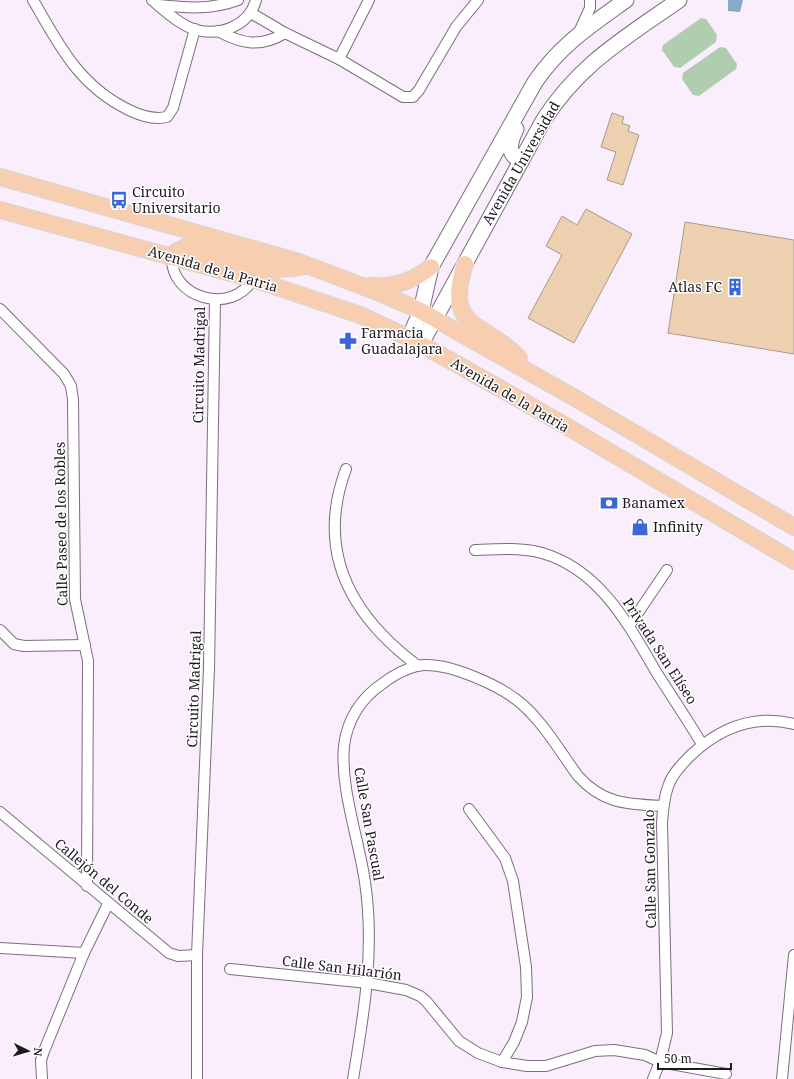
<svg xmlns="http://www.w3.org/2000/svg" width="794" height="1079" viewBox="0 0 794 1079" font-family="'Noto Serif',serif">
<rect width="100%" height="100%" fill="#faeefd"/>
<g fill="#aeceaf">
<path d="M701 18 706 19 717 35 716 42 680 68 674 67 662 50 663 45Z"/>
<path d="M720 47 726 48 737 64 736 69 699 96 693 95 682 79 683 73Z"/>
</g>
<path fill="#84acc3" d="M728 0H743L740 12 728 11Z"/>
<g fill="#edd0af" stroke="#a69a8d">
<path d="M612 113 624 117 622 123 630 126 628 131 639 135 623 185 607 180 616 152 601 147Z"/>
<path d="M586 209 632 234 574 343 528 318 562 255 546 246 562 216 577 225Z"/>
<path d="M685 222 794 240V354L668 333Z"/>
</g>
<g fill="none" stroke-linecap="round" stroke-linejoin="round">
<g stroke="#7a6f7d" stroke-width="12">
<g id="street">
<path d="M33 0C59 45 79 86 129 110 141 116 153 120 167 117L173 108 195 29"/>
<path d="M152 0C165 11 180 25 196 30 221 36 249 26 256 0"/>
<path d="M158 5C188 8 210 10 238 0"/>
<path d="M251 13 285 33 339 59 403 97H413L419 90 456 27 478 0"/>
<path d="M218 31C242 44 260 48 285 33"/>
<path d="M579 32 590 8V0"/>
<path d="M339 59 369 0"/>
<path d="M172 257C170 298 232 316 253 279"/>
<path d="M0 309 64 374 71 386 73 400 75 599 88 661 87 886"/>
<path d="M346 469C315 552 351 616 418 666"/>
<path d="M475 550C496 549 521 547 542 553 601 570 629 626 658 675 673 698 688 721 702 744"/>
<path d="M629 626 667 570"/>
<path d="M0 630 14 644 24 646 85 645"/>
<path d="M469 809 505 858 513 881 526 967 527 997 522 1022 514 1042 502 1062"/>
<path d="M0 812 169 953 178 956 197 955"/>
<path d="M0 948 84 953"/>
<path d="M230 969 368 983 406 990 420 996 426 1001 459 1041 478 1053 502 1062 527 1066H546L595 1051 614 1050 645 1055 660 1062 726 1074"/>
<path d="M42 1079 41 1060 44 1051 84 953 108 904"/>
<path d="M197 1079V955L209 669 215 300"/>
<path d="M353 1079C364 1014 375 949 365 882 359 840 340 788 344 746 347 720 361 698 382 684 392 676 405 669 417 666 445 660 502 686 523 705 545 725 561 753 578 776 603 804 627 804 663 806"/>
<path d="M653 1079 660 1062 667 1033 662 823C663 809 664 796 669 784 673 773 683 763 691 755 720 728 755 714 794 724"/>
<path d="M782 1079 794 955"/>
</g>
</g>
<g stroke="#7a6f7d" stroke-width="17">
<g id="secondary">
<path d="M516 129C510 141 506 154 521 161"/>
<path d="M409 338 421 311 431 267 535 82C560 45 591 25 626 0"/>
<path d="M421 344 543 121C579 64 625 38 679 0"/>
</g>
</g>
<g stroke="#d6d6d7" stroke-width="18">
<g id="primary">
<path d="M0 177 299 262 375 291 421 311 575 398 794 527"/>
<path d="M0 210 253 279 360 315 409 338 446 358 561 423 794 561"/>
<path d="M172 257 177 251 186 247C226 251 262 277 304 266"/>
<path d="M465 264C443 331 485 321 519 358"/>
<path d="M370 286C393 288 413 281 431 267"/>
</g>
</g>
<use href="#street" stroke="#fff" stroke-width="10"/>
<use href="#secondary" stroke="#fff" stroke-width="15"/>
<use href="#primary" stroke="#f8ceb1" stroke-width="16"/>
</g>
<defs>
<g id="bus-bare" transform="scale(1.38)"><path d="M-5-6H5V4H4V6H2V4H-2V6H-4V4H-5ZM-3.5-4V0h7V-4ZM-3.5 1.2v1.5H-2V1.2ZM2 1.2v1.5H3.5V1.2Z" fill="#3868d8" stroke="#fff" stroke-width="2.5" paint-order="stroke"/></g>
<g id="building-bare" transform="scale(1.38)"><path d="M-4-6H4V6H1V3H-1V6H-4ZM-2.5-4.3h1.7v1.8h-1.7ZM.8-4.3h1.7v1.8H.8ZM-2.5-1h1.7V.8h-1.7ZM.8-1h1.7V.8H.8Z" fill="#3868d8" stroke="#fff" stroke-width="2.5" paint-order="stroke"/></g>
<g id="pharmacy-bare" transform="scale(1.38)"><path d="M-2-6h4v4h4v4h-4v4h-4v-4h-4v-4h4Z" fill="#3868d8" stroke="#fff" stroke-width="2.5" paint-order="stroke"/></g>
<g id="bank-bare" transform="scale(1.38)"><path d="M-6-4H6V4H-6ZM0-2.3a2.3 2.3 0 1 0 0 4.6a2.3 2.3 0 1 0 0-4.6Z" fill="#3868d8" stroke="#fff" stroke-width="2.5" paint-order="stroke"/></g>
<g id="shop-bare" transform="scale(1.38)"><path d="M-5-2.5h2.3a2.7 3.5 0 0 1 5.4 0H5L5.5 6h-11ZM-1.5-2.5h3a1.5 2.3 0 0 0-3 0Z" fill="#3868d8" stroke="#fff" stroke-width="2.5" paint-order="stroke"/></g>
</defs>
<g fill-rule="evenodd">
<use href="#bus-bare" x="119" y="200"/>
<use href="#building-bare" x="735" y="287"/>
<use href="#pharmacy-bare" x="348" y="341"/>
<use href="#bank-bare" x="609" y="503"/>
<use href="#shop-bare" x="640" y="527"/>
</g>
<g text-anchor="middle" stroke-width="3" stroke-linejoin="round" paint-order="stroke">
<g font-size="14" fill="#1e1a20" stroke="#fff">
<text transform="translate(521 163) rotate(-60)" y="5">Avenida Universidad</text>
<text transform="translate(213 269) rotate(16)" y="5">Avenida de la Patria</text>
<text transform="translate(199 365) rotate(-89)" y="5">Circuito Madrigal</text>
<text transform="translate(510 395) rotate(30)" y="5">Avenida de la Patria</text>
<text transform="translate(61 524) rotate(-91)" y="5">Calle Paseo de los Robles</text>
<text transform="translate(660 651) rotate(57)" y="5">Privada San Elíseo</text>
<text transform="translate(194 689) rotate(-88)" y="5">Circuito Madrigal</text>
<text transform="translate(369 824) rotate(80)" y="5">Calle San Pascual</text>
<text transform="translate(650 869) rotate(-91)" y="5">Calle San Gonzalo</text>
<text transform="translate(104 881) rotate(40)" y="5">Callejón del Conde</text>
<text transform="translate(342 968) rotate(7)" y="5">Calle San Hilarión</text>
</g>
<g font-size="14" fill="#1e1a20" stroke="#fff" text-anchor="start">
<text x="132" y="197">Circuito<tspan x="132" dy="16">Universitario</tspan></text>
<text x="722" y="292" text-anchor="end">Atlas FC</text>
<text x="361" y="338">Farmacia<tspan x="361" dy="16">Guadalajara</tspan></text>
<text x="622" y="508">Banamex</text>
<text x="653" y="532">Infinity</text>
</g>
</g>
<g transform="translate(28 1051) rotate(95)" stroke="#ffffff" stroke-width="3" paint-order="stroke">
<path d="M0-3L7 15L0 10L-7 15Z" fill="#1e1a20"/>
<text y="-6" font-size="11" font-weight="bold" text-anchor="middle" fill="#1e1a20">N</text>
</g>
<path d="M658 1063v6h73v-6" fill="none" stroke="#1e1a20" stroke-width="2"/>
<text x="664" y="1063" font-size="12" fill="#1e1a20" stroke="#ffffff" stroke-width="3" paint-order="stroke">50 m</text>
</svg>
